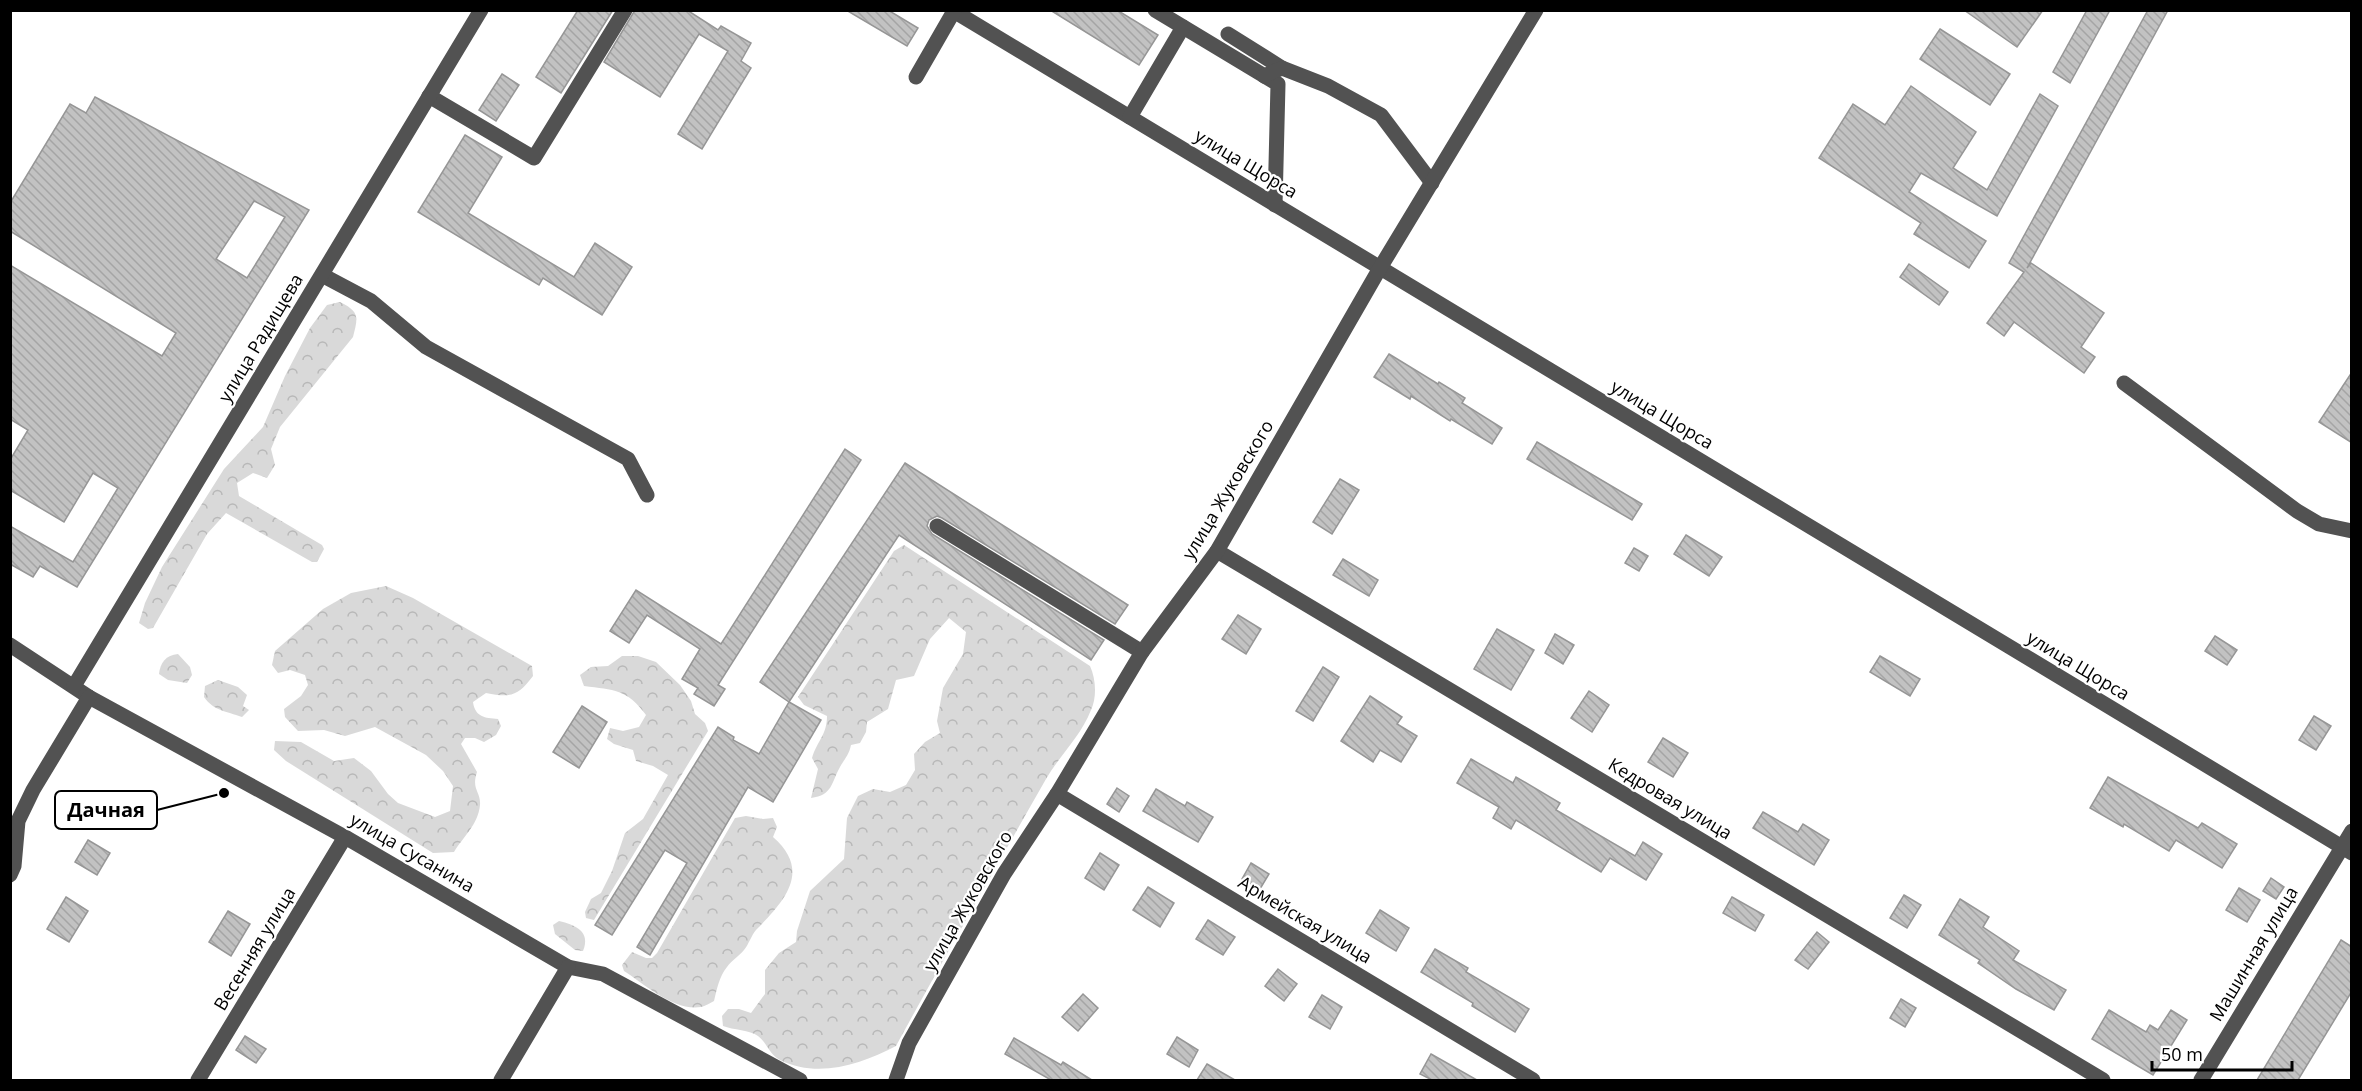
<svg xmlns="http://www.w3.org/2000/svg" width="2362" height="1091" viewBox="0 0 2362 1091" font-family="'Open Sans',sans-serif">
<defs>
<pattern id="forest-crowns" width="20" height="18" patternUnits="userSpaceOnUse" patternTransform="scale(1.5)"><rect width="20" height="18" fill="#d9d9d9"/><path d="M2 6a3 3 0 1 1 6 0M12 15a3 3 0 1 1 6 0" fill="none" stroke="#b8b8b8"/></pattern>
<pattern id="building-back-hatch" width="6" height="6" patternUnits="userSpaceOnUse" patternTransform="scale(1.5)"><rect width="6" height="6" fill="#c2c2c2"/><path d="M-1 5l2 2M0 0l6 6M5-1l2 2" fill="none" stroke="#a5a5a5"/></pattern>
</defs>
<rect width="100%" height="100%" fill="#fff"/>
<g fill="url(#forest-crowns)">
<path d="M340 302C360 312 358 317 353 337L280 427 271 449 275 465 267 478 253 473 237 483 239 496 322 545 324 549 317 562H312L226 513 207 534 153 628 148 629 139 623 145 603 162 567 224 469 263 427 285 376 310 328 327 305Z"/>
<path d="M904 545 1090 666C1096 679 1097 697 1091 710 1081 736 1060 755 1046 779 996 867 945 956 896 1046 861 1064 819 1079 780 1060 769 1054 767 1043 758 1036 750 1030 733 1030 723 1026L722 1016 728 1009H739L751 1013 765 994V970L779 953 796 942 797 931 810 891 844 859 847 818 858 796 873 789 890 792 906 785 915 770 914 754 925 742 940 733 937 721 943 688 963 654 966 632 949 618 930 639 914 676 896 680 888 709 867 722 866 732 860 743 851 745C849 755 845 758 840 767 831 783 833 795 811 798L818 769 812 758C817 741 827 735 827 716L804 705 798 697 894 551Z"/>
<path d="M386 586 413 598 532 666 533 676C518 696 511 698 486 693L473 702C475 717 485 718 498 719L501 726 496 735 484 742 475 738H465L461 744 477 772C471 790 481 791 480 805 478 825 463 837 454 852L433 853 286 761 274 750 275 741 301 742 334 761 354 758 371 771 388 794 398 803 435 817 450 811 453 786 443 771 426 755 375 727 345 736 324 730 298 731 285 717 284 709 301 696 308 685 305 675 290 670 278 673 272 665 275 651 323 609 351 593Z"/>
<path d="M178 654 190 667 192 675 187 683 168 680 159 674C160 663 166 655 178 654Z"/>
<path d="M622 656H638L656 662 680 685 691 701 695 714 705 723 708 731 594 920 586 918 585 912 591 899 601 893 612 871 625 833 643 819 668 775 653 766 636 761 633 750 614 744 607 739 610 728 623 731 639 727 646 715C627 689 614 690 584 686L580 675 591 667 608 666Z"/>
<path d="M218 680 238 687 247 695 243 706 249 710 242 717C226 711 214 711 204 697L205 686Z"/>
<path d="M746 816 763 819 773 818 777 827 773 837C813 872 783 902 756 930 751 936 749 944 744 950 739 956 732 960 727 967 719 977 717 989 714 1001 710 1003 705 1006 701 1007 673 1011 646 985 624 971L622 965 632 952 646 958H652L657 953 735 818Z"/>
<path d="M559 921C575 925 591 931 583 951L575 950 555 934 553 925Z"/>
</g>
<g fill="url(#building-back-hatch)" stroke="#969696" stroke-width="1.5" fill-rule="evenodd">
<path d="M578 10H613L561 93 536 77Z"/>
<path d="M635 10H687L718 30 721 26 751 43 741 61 751 68 702 149 678 134 728 51 699 34 660 97 604 62Z"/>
<path d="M846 10H888L918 28 907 46Z"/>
<path d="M1050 10H1117L1158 35 1139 65Z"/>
<path d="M1964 10H2043L2017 47Z"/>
<path d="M2087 10H2110L2070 83 2053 72Z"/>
<path d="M2148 10H2168L2027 268 2031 263 2104 313 2081 347 2095 357 2084 373 2014 322 2004 336 1987 323 2024 272 2009 263Z"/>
<path d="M1940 29 2010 74 1990 105 1920 59Z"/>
<path d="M502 74 519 85 496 121 479 110Z"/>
<path d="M1911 86 1976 132 1953 168 1987 190 2040 94 2058 106 1997 216 1921 173 1909 192 1986 241 1969 268 1914 234 1921 223 1819 158 1853 104 1885 125Z"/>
<path d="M95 97 309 210 77 587 40 566 33 577 10 564V526L73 562 118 488 93 473 64 522 10 490V460L28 430 10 419V265L162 356 176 333 10 231V203L70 104 86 113ZM254 201 285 217 247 278 216 259Z"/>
<path d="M465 135 502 157 468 213 574 277 595 243 632 267 602 315 543 278 539 285 418 212Z"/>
<path d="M1909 264 1948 292 1939 305 1900 277Z"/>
<path d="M1389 354 1438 384 1439 382 1465 398 1462 403 1502 428 1492 444 1451 419 1450 421 1411 396 1410 399 1374 377Z"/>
<path d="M2352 372V443L2319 422Z"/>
<path d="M1537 442 1642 504 1632 520 1527 459Z"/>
<path d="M845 449 861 460 718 685 725 689 714 706 694 694 698 688 682 679 700 649 647 615 629 643 610 631 636 590 721 644Z"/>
<path d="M905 463 1128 605 1115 624 942 518 937 516 929 520 927 526 932 534 1104 640 1091 660 899 535 789 702 760 682Z"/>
<path d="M1340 479 1359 490 1332 534 1313 522Z"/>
<path d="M1686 535 1722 557 1709 576 1674 554Z"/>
<path d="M1634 548 1648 556 1639 571 1625 563Z"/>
<path d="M1343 559 1378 580 1369 596 1333 575Z"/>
<path d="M1238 615 1261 629 1246 654 1222 639Z"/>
<path d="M1497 629 1534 650 1511 690 1474 669Z"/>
<path d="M1555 634 1574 645 1563 664 1545 653Z"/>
<path d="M2215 636 2237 650 2227 665 2205 651Z"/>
<path d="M1880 656 1920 679 1910 696 1870 672Z"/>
<path d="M1323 667 1339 677 1313 721 1296 711Z"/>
<path d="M1589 691 1609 705 1592 732 1571 718Z"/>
<path d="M1370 696 1402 717 1397 724 1417 736 1401 762 1380 750 1373 762 1341 741Z"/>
<path d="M789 702 821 720 773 802 748 787 650 955 637 947 687 863 665 850 612 935 595 925 718 727 734 737 733 740 759 754Z"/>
<path d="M582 706 607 722 579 768 553 752Z"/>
<path d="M2314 716 2331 726 2316 750 2299 740Z"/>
<path d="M1663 738 1688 753 1673 777 1648 762Z"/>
<path d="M1471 759 1513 783 1516 777 1560 803 1556 810 1635 856 1643 842 1662 854 1646 880 1610 858 1601 872 1516 820 1511 829 1493 818 1499 807 1457 783Z"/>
<path d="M2108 777 2198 828 2202 823 2237 844 2222 868 2176 840 2169 851 2124 824 2123 827 2090 808Z"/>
<path d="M1117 788 1129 796 1119 812 1107 804Z"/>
<path d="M1156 789 1185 806 1187 802 1213 817 1198 842 1143 811Z"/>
<path d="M1763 812 1798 832 1803 824 1829 840 1814 865 1753 828Z"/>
<path d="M88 840 110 853 97 875 75 862Z"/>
<path d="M1100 853 1119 865 1104 890 1085 878Z"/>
<path d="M1251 863 1269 874 1260 889 1242 879Z"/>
<path d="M2271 878 2284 887 2276 899 2263 891Z"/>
<path d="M1148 887 1174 903 1160 927 1133 910Z"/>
<path d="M2239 888 2260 900 2247 922 2226 910Z"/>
<path d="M1904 895 1921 905 1907 928 1890 918Z"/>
<path d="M66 897 88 911 69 942 47 929Z"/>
<path d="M1732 897 1764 915 1755 931 1723 913Z"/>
<path d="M1960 899 1989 917 1983 927 2019 951 2013 960 2066 990 2054 1010 2016 989 1978 963 1980 960 1939 935Z"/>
<path d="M1380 910 1409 928 1396 951 1366 933Z"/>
<path d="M228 911 250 924 231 956 209 942Z"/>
<path d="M1208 920 1235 937 1223 955 1196 939Z"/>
<path d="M1817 932 1829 942 1808 969 1795 960Z"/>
<path d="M2341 940 2352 947V991L2298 1080H2257Z"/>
<path d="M1435 949 1468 968 1466 972 1529 1009 1515 1032 1472 1006 1473 1003 1421 972Z"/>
<path d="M1278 969 1297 984 1284 1001 1265 986Z"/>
<path d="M1083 994 1098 1008 1078 1031 1062 1017Z"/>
<path d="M1322 995 1342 1007 1330 1029 1309 1017Z"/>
<path d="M1901 999 1916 1008 1905 1027 1890 1018Z"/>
<path d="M2109 1010 2146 1032 2150 1025 2158 1030 2171 1010 2187 1020 2153 1075 2092 1039Z"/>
<path d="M245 1036 266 1049 256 1063 236 1050Z"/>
<path d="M1177 1037 1198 1050 1189 1067 1167 1054Z"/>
<path d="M1014 1038 1061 1065 1063 1062 1092 1080H1051L1005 1054Z"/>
<path d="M1431 1054 1477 1080H1432L1420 1074Z"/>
<path d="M1207 1064 1235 1080H1197Z"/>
</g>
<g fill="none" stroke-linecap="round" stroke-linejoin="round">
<g stroke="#525252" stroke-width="15">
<path d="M952 10 2352 853"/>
<path d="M1155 10 1278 84 1275 205"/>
<path d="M1228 34 1282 68"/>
<path d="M1264 76 1282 68 1328 86 1381 115 1432 183"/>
<path d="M916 77 954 11"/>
<path d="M429 96 534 158 625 10"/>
<path d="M1130 117 1183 27"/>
<path d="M322 275 371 301 426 347 628 459 647 495"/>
<path d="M2124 383 2297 511 2319 524 2352 531"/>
<path d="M937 526 1142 652"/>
<path d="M1217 551 2103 1080"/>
<path d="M10 645 89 697 345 837 568 967 603 974 800 1080"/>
<path d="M74 686 481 10"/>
<path d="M1057 794 1533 1080"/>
<path d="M10 875 14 866 18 821 33 790 89 697"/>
<path d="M198 1080 345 837"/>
<path d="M501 1080 568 967"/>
<path d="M896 1080 909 1043 1004 874 1057 794 1142 652 1217 551 1380 268 1536 10"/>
<path d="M2201 1080 2352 831"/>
</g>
</g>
<g text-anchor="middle" stroke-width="4.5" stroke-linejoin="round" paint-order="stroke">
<g font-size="18" fill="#000" stroke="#fff">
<text transform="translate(1246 164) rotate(31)" y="6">улица Щорса</text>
<text transform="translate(261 338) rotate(-59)" y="6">улица Радищева</text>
<text transform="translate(1662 415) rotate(31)" y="6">улица Щорса</text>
<text transform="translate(1228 490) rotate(-59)" y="6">улица Жуковского</text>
<text transform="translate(2078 666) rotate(31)" y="6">улица Щорса</text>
<text transform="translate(1670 799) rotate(31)" y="6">Кедровая улица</text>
<text transform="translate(412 853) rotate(30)" y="6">улица Сусанина</text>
<text transform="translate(968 901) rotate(-60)" y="6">улица Жуковского</text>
<text transform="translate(1305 920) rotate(31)" y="6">Армейская улица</text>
<text transform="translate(255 949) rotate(-59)" y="6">Весенняя улица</text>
<text transform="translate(2254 954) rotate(-59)" y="6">Машинная улица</text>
</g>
</g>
<path fill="none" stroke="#000" stroke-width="2" d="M224 793L157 810"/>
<circle fill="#000" stroke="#fff" stroke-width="2" cx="224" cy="793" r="6"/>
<rect fill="#fff" stroke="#000" stroke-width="2" x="55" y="791" width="102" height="38" rx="6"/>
<g font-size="20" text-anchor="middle" font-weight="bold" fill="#000">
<text x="106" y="817">Дачная</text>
</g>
<rect width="2362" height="1091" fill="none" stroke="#000000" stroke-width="24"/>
<path d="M2152 1061v9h140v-9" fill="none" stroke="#000000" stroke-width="3"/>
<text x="2161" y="1061" font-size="18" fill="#000000" stroke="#ffffff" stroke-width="4.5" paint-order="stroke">50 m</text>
</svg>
